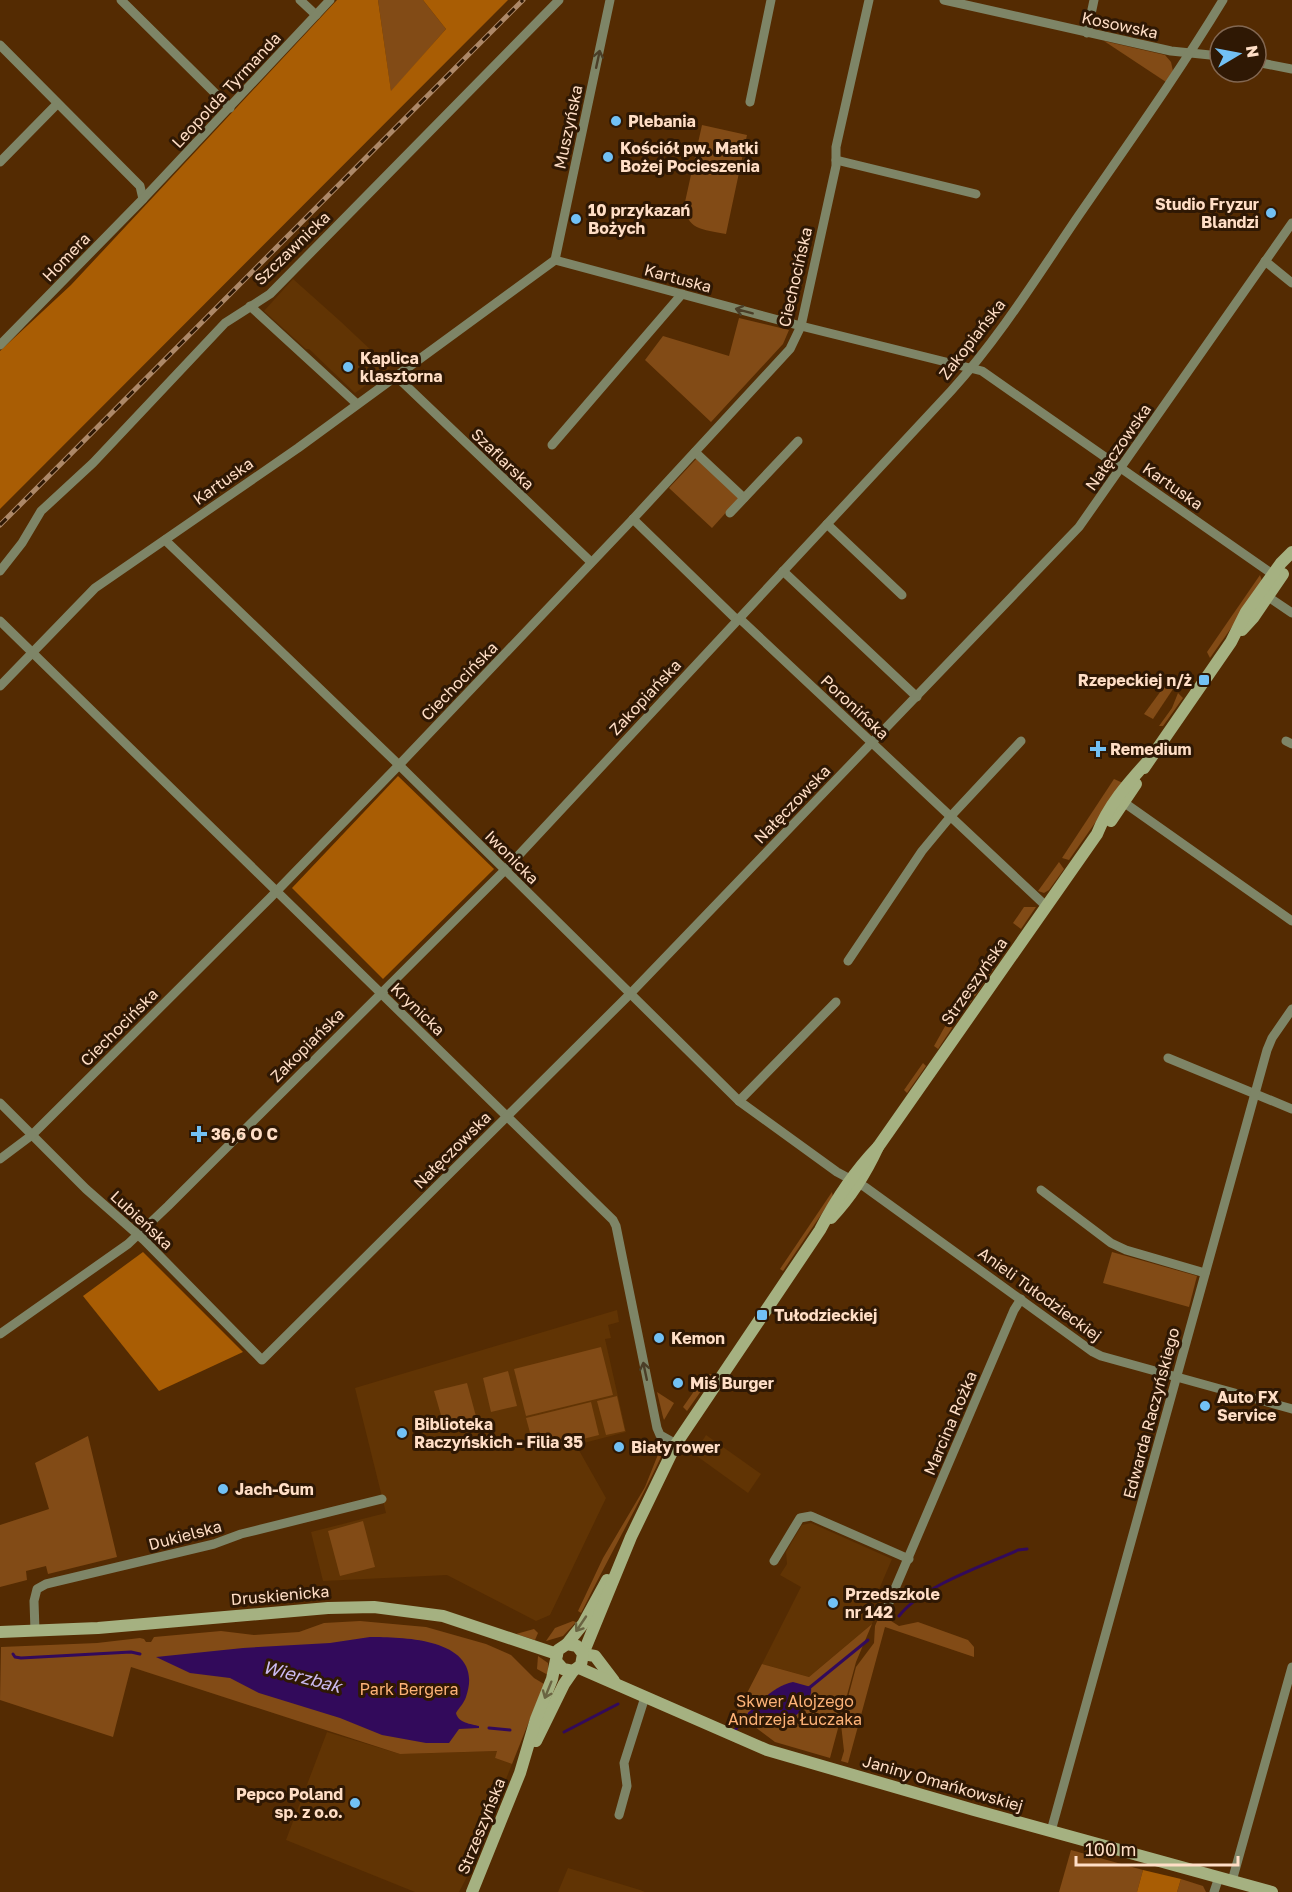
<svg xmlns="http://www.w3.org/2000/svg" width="1292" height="1892" viewBox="0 0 1292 1892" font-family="'Golos Text',sans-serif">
<rect width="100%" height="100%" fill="#542b02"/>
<g fill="#613404">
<path d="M293 279 340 321 390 368 355 393 309 349H306L264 311Z"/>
<path d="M617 1310 619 1322 608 1325 611 1338 605 1339 626 1432 576 1445 606 1498 550 1615 536 1621 447 1575 323 1581 311 1532 386 1513 355 1388Z"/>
<path d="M706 1435 761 1474 748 1493 694 1454Z"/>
<path d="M811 1523 892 1559 871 1608 875 1615 872 1624 809 1677 762 1664 801 1587 780 1575 787 1564 786 1552 802 1525Z"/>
<path d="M327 1732 400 1754 498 1751 495 1758 512 1764 469 1873 459 1892H415L286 1840Z"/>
<path d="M568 1868 640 1890 645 1892H558Z"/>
</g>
<g fill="#824b16">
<path d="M378 0H423L446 29 391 92Z"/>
<path d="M1104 41 1165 55 1171 62 1173 71 1166 82Z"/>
<path d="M702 125 747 135 726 234C703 229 685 231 685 202Z"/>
<path d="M739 318 789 330 783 344 711 422 645 360 663 336 729 356Z"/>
<path d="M698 457 740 497 712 528 669 488Z"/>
<path d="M1260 575 1262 581 1260 587 1210 658 1207 652Z"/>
<path d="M1166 684 1173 689 1153 719 1144 714Z"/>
<path d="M1178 693 1183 698 1163 726H1159L1172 708Z"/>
<path d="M1114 779 1123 783 1069 860 1062 858Z"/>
<path d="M1059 862 1064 869 1049 890 1044 893 1038 891Z"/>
<path d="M1024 907H1036L1021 929 1013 923Z"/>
<path d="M988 959 994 963V968L975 996 967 994Z"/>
<path d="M964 999 972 1000 955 1022 951 1017Z"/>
<path d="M948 1021 952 1028 938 1049 934 1046Z"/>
<path d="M923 1063 926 1066 907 1093 904 1090Z"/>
<path d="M832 1192 833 1197 783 1271 780 1269Z"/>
<path d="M1112 1252 1197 1276 1189 1307 1103 1283Z"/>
<path d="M601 1347 613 1395 526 1416 514 1369Z"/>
<path d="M508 1371 517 1406 491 1412 483 1378Z"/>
<path d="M706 1374H713L687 1411 683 1407Z"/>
<path d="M467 1383 477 1420 445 1429 434 1391Z"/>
<path d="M657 1392 674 1403 664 1420 663 1417Z"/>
<path d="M617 1396 625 1431 606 1435 597 1401Z"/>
<path d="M591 1402 599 1435 535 1451 526 1418Z"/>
<path d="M88 1436 117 1557 48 1574 46 1566 26 1571 27 1580 0 1587V1525L49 1509 35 1463Z"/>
<path d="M659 1452 661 1457C636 1510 607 1560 581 1613L578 1611 603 1558 645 1487Z"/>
<path d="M363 1521 375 1567 340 1576 328 1531Z"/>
<path d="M880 1614 899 1626 918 1622 968 1640 974 1647V1657L885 1627 848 1763 841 1761 844 1751 841 1724 856 1667 874 1643 875 1626Z"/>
<path d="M360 1621 426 1627 486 1644 511 1655 534 1678 544 1684 512 1764 495 1758 497 1751 400 1754 131 1667 113 1737 0 1700 1 1647 97 1643 140 1638 144 1639 146 1642H151L154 1637 221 1631 254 1635 299 1632 324 1623Z"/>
<path d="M573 1621 576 1622 563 1636 546 1641 555 1628Z"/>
<path d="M872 1624 856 1662 830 1758 775 1742 747 1721 731 1724 762 1664 809 1677Z"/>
<path d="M534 1629 538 1633 535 1640 516 1634Z"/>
<path d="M538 1656 548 1663V1675L537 1669Z"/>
<path d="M1071 1850 1143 1870 1137 1892H1059Z"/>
<path d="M1181 1879 1203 1886 1206 1892H1177Z"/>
</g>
<g fill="#a95d04">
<path d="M337 0H378L391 91 446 29 423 0H508L0 509V351L71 285Z"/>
<path d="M398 776 494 869 383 979 292 888Z"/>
<path d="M143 1252 243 1352 159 1391 83 1296Z"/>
<path d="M1143 1870 1181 1879 1177 1892H1137Z"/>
</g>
<g fill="#320a5b">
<path d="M370 1637C406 1637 486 1639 466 1697 464 1703 459 1708 456 1713 458 1723 471 1724 479 1726V1728L459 1729 449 1743H426L382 1735 340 1718 259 1693 230 1678 190 1673 156 1657 243 1648 330 1643Z"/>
<path d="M793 1682 811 1687C812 1695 808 1703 803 1709 789 1725 768 1722 749 1717L748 1713C759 1702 776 1685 793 1682Z"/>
</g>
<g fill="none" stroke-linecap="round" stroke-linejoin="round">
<g stroke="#320a5b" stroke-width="3">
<path d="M899 1616C922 1586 983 1566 1018 1550L1027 1549"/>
<path d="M13 1654 15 1657 21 1658 131 1652 140 1654"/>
<path d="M809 1688 868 1640"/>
<path d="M489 1728 510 1730"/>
<path d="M735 1730 750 1713"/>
<path d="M564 1732 618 1704"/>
</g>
<g stroke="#7e8567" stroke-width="9">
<path d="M121 0 230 108"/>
<path d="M300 0 316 15"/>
<path d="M944 0 1171 51 1220 56"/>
<path d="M1087 33 1094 0"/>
<path d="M0 45 140 186 143 199 0 345"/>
<path d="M1256 62 1292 69"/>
<path d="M750 102 771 0"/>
<path d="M836 160 976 194"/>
<path d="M0 162 57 104"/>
<path d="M143 199 330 0"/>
<path d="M555 260 801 326 982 371 1278 578"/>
<path d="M555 260 610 0"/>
<path d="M1265 261 1292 283"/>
<path d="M250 306 357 404"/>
<path d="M396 376 591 562"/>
<path d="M552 445 682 294"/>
<path d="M695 452 744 498"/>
<path d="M730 513 798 441"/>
<path d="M633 519 737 620"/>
<path d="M827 524 902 595"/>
<path d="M165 540 399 765 739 1101 837 1172 865 1187 1093 1352 1101 1356 1292 1409"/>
<path d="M0 571 22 543 41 511 93 463 225 323 270 294 559 0"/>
<path d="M783 571 917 697"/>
<path d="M1264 594 1292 613"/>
<path d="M739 618 1046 906"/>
<path d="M0 621 613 1220 616 1226 657 1428 660 1435 676 1444"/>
<path d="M0 686 95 588 298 448 555 260"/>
<path d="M1286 741 1292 744"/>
<path d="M1119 799 1292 921"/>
<path d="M848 961 922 851 951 816 1021 741"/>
<path d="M1168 1058 1292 1109"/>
<path d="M739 1101 836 1002"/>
<path d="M0 1103 86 1189 144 1240 262 1360 630 994 1079 527 1292 223"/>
<path d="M0 1159 32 1135 270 898 399 765 633 519 790 349 801 326 836 166V147L869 0"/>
<path d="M1041 1190 1111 1243 1126 1250 1205 1273"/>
<path d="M0 1334 128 1244 168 1206 504 871 951 391C1000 337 1038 275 1079 215 1128 144 1178 74 1223 0"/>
<path d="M774 1561 800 1518 811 1516 909 1559"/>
<path d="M885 1612 1014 1310 1021 1299"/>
<path d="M35 1631 34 1601 37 1589 46 1584 214 1544 241 1534 382 1499"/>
<path d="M619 1815 627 1786 624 1763 645 1697"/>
<path d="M1051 1831 1267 1050 1272 1038 1292 1009"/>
<path d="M1232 1881 1292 1667"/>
<path d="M1214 1892 1219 1877"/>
</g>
<g stroke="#a5b181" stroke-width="12">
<path d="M1242 630 1253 618 1283 574"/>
<path d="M1144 768 1231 642 1246 612 1281 563 1292 552"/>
<path d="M1111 821 1136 784"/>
<path d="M831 1218C851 1197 866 1173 878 1147L1097 834C1108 806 1127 784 1148 761"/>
<path d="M0 1632 98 1628 328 1608 374 1607 443 1616 557 1654"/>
<path d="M567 1644 583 1624 607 1580"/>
<path d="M583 1654 631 1537 676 1444 820 1230C836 1199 854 1172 878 1147"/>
<path d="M583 1654 595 1656 614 1681"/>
<path d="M579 1668 767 1750 974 1810 1272 1892"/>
<path d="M536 1741 564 1684 573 1671"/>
<path d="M472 1892 520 1773 536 1719 552 1679 558 1650 567 1644 577 1646 583 1654 581 1665 573 1671 563 1669 556 1661"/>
</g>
<g stroke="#ad8868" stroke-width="5">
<path id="rail" d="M0 525 523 0"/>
</g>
<use href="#rail" stroke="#2f1804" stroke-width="3" stroke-dasharray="9" stroke-linecap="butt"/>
</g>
<defs><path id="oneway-shaft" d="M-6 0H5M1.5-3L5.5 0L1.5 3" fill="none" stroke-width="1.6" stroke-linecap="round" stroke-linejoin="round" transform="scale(1.5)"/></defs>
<g stroke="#4b3e27">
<use href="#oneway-shaft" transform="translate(598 59) rotate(-78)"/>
<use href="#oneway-shaft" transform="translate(744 311) rotate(-165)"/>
<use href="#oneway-shaft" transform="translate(645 1371) rotate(-102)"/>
</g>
<g stroke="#6a6442">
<use href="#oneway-shaft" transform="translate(581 1624) rotate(124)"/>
<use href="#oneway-shaft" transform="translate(548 1690) rotate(112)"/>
</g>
<g fill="#72c1f5" stroke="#2f1804" stroke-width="2">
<circle cx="616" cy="121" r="6"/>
<circle cx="608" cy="157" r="6"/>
<circle cx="1271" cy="213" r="6"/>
<circle cx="576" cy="219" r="6"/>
<circle cx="348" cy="367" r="6"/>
<rect x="1198" y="674" width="12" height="12" rx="3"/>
<path d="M1095 740h6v6h6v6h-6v6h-6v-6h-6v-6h6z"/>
<path d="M196 1125h6v6h6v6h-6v6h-6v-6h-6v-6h6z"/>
<rect x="756" y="1309" width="12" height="12" rx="3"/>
<circle cx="659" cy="1338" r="6"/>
<circle cx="678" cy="1383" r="6"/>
<circle cx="1205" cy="1406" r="6"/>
<circle cx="402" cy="1433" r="6"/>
<circle cx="619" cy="1447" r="6"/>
<circle cx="223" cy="1489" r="6"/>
<circle cx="833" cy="1603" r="6"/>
<circle cx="355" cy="1803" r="6"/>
</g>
<g text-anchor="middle" stroke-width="6" stroke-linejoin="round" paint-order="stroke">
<g font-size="16" fill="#ffdec6" stroke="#2f1804">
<text transform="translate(1120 25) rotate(12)" y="6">Kosowska</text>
<text transform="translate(226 90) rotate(-47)" y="6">Leopolda Tyrmanda</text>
<text transform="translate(568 127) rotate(-78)" y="6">Muszyńska</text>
<text transform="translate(292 248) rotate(-44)" y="6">Szczawnicka</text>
<text transform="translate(66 257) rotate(-46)" y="6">Homera</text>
<text transform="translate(795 277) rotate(-77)" y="6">Ciechocińska</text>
<text transform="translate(678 278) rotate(15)" y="6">Kartuska</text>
<text transform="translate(972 339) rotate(-52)" y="6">Zakopiańska</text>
<text transform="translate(1118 447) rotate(-55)" y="6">Nałęczowska</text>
<text transform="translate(503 459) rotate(44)" y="6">Szaflarska</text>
<text transform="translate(223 481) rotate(-35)" y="6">Kartuska</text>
<text transform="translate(1173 486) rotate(35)" y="6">Kartuska</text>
<text transform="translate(459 681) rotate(-46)" y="6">Ciechocińska</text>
<text transform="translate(645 697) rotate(-47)" y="6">Zakopiańska</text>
<text transform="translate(855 707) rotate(43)" y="6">Poronińska</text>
<text transform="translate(792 804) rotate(-46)" y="6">Nałęczowska</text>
<text transform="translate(512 857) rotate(45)" y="6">Iwonicka</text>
<text transform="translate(974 981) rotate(-55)" y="6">Strzeszyńska</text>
<text transform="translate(418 1009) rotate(44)" y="6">Krynicka</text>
<text transform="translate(119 1027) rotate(-45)" y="6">Ciechocińska</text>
<text transform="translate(307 1045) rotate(-45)" y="6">Zakopiańska</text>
<text transform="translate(452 1150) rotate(-45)" y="6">Nałęczowska</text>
<text transform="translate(142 1220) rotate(43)" y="6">Lubieńska</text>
<text transform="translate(1040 1294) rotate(36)" y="6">Anieli Tułodzieckiej</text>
<text transform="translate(1151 1413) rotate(-75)" y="6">Edwarda Raczyńskiego</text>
<text transform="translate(950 1423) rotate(-67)" y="6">Marcina Rożka</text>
<text transform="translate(185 1535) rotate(-15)" y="6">Dukielska</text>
<text transform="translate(280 1595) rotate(-5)" y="6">Druskienicka</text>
<text transform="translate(943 1783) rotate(16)" y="6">Janiny Omańkowskiej</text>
<text transform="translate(481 1826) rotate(-68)" y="6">Strzeszyńska</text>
</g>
<g font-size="16" font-weight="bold" fill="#ffdec6" stroke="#2f1804" text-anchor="start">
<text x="628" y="127">Plebania</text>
<text x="620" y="154">Kościół pw. Matki<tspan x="620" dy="18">Bożej Pocieszenia</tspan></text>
<text x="1259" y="210" text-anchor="end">Studio Fryzur<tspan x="1259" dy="18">Blandzi</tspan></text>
<text x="588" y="216">10 przykazań<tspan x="588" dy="18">Bożych</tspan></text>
<text x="360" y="364">Kaplica<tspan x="360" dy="18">klasztorna</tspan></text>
<text x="1192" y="686" text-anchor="end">Rzepeckiej n/ż</text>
<text x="1110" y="755">Remedium</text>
<text x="211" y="1140">36,6 O C</text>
<text x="774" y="1321">Tułodzieckiej</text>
<text x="671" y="1344">Kemon</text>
<text x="690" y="1389">Miś Burger</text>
<text x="1217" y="1403">Auto FX<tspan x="1217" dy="18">Service</tspan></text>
<text x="414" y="1430">Biblioteka<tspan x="414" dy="18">Raczyńskich - Filia 35</tspan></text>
<text x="631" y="1453">Biały rower</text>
<text x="235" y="1495">Jach-Gum</text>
<text x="845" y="1600">Przedszkole<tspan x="845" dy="18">nr 142</tspan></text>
<text x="343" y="1800" text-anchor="end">Pepco Poland<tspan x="343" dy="18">sp. z o.o.</tspan></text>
</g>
<g font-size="16" fill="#feb378" stroke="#2f1804">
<text x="409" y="1695">Park Bergera</text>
<text x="795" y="1707">Skwer Alojzego<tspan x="795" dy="18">Andrzeja Łuczaka</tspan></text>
</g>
<g font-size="18" font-style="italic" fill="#ccbbf1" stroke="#2f1804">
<text transform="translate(302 1677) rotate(15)" y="6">Wierzbak</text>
</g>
</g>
<g transform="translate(1238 54) rotate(80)"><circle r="28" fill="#2f1804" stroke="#826752" stroke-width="1.5"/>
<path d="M0-4.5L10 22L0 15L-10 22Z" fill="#72c1f5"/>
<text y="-9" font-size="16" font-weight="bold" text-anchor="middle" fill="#ffdec6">N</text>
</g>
<path d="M1076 1856v9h162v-9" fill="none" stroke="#ffdec6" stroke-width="3"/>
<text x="1085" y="1856" font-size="18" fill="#ffdec6" stroke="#2f1804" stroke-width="4.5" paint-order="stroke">100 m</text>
</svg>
